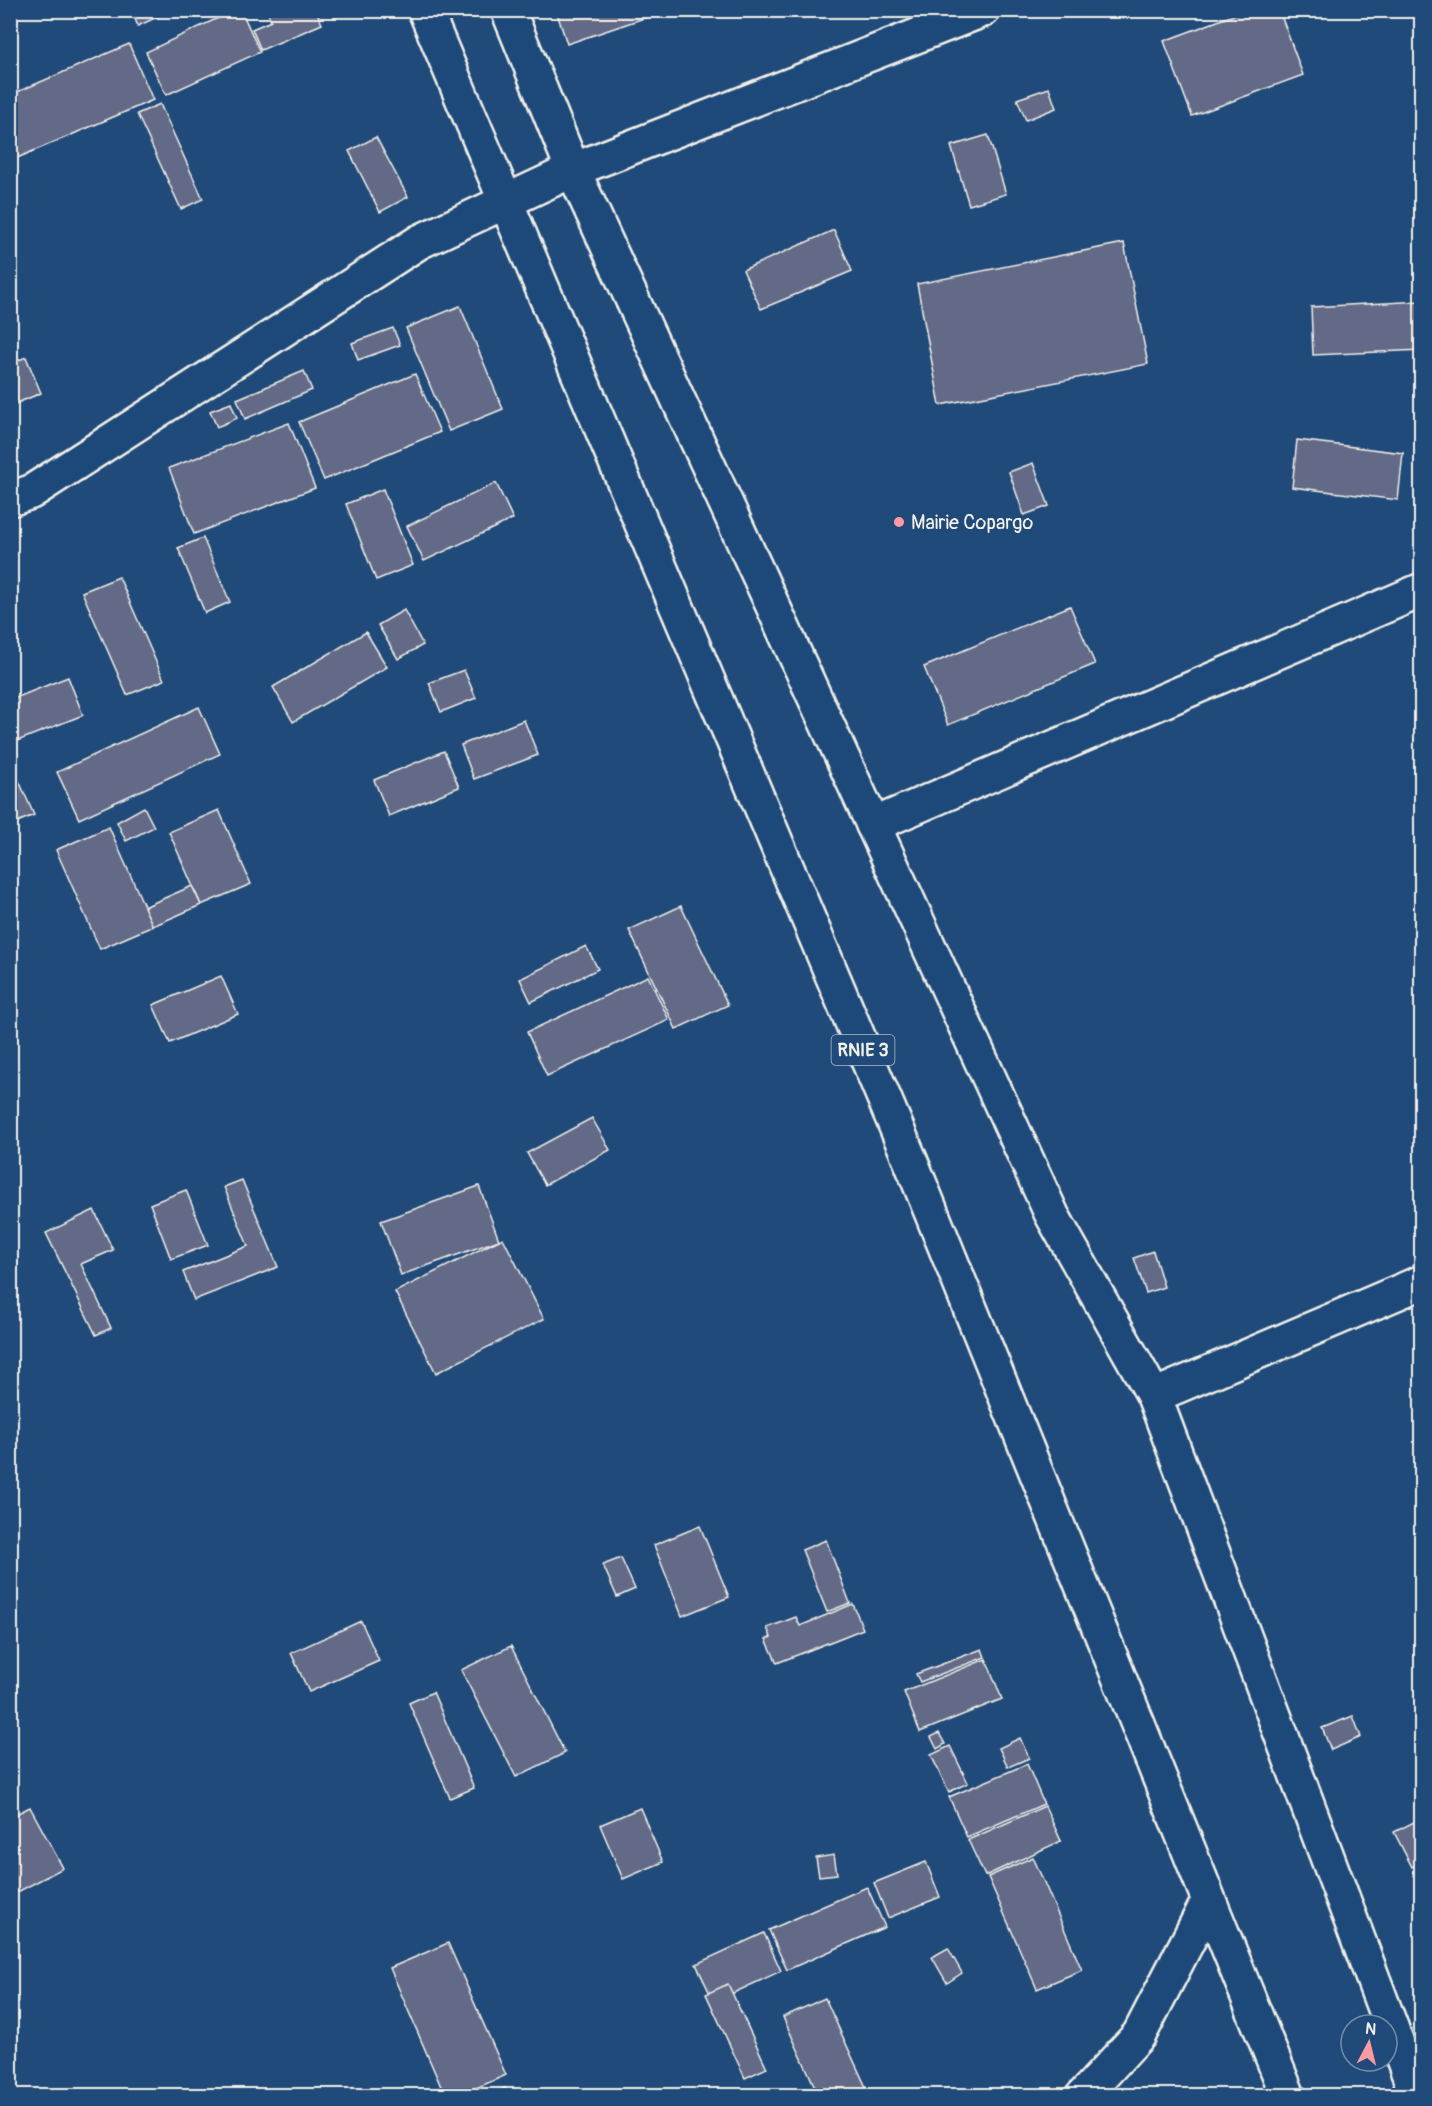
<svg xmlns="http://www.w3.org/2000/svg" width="1432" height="2106" viewBox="0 0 1432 2106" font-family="Pangolin,sans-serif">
<rect width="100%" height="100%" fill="#1f4a7a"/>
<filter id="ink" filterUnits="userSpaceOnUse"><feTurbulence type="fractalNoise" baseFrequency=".0167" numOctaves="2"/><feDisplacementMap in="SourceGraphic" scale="12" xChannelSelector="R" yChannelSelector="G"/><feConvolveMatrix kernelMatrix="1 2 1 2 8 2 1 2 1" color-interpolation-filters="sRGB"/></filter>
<g filter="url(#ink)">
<g fill="#636b87" stroke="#f4f1e8" stroke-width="1.5">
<path d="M131 10H172L138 26Z"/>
<path d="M235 10H241L260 52 166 95 146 52Z"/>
<path d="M267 10H316L322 24 261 50 252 29 271 21Z"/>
<path d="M556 10H648L650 16 567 44Z"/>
<path d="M1247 10H1279L1303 75 1192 116 1164 41Z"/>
<path d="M129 44 153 100 10 161V95Z"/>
<path d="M1049 88 1056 108 1026 120 1017 99Z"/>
<path d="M160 104 203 199 181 209 137 114Z"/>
<path d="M988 135 1006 194 969 205 951 146Z"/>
<path d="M376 137 408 197 380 212 349 151Z"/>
<path d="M834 230 852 271 761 309 743 270Z"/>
<path d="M1124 243 1148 364 940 405 917 284Z"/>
<path d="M1422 301V350L1313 355 1311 307Z"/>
<path d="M460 306 503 409 449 431 406 328Z"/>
<path d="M393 328 400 345 358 360 352 343Z"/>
<path d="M26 357 41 393 10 406V364Z"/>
<path d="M304 371 312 390 245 419 237 399Z"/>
<path d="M415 374 440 432 324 480 299 422Z"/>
<path d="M231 403 237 418 217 427 210 411Z"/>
<path d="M289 423 315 488 194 534 169 468Z"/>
<path d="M1297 440 1403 453 1398 500 1292 487Z"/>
<path d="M1033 463 1049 506 1024 515 1009 472Z"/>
<path d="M496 483 513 519 424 561 407 526Z"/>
<path d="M383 489 413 565 376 580 346 504Z"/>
<path d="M203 538 230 602 205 613 178 548Z"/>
<path d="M119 577 164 680 127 695 82 592Z"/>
<path d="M1070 606 1095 664 948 725 924 667Z"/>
<path d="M404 610 423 645 398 659 378 625Z"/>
<path d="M366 632 387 667 293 722 273 687Z"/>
<path d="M464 670 476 698 441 712 429 683Z"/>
<path d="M68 677 83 715 10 744V700Z"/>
<path d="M199 707 220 754 79 819 57 772Z"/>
<path d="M524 720 538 755 474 779 461 745Z"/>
<path d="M444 751 459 787 389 816 374 780Z"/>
<path d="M16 774 34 815 10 825V777Z"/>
<path d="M144 807 154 827 126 841 117 822Z"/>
<path d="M219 810 251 884 201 905 169 832Z"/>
<path d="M109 827 153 926 100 949 56 850Z"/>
<path d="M192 886 201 905 153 926 144 907Z"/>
<path d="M681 906 728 1005 676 1029 629 930Z"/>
<path d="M586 946 598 969 531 1002 520 979Z"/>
<path d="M221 976 238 1014 170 1043 153 1005Z"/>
<path d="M648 976 669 1020 547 1076 527 1032Z"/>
<path d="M592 1118 610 1150 545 1185 527 1153Z"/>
<path d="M242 1180 278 1267 194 1300 183 1272 248 1246 224 1187Z"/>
<path d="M479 1186 499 1240 401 1275 381 1221Z"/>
<path d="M186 1190 208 1245 171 1259 150 1204Z"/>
<path d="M94 1210 113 1250 81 1264 111 1328 96 1335 46 1233Z"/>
<path d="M503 1238 544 1319 436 1373 395 1292Z"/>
<path d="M1153 1251 1164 1287 1146 1293 1134 1258Z"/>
<path d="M700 1526 729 1597 682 1616 654 1545Z"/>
<path d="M826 1540 850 1603 827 1612 802 1550Z"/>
<path d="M621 1558 635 1589 617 1597 603 1565Z"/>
<path d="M853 1604 863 1629 777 1663 766 1639 771 1637 767 1628 796 1617 800 1626Z"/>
<path d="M361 1621 379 1661 309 1692 291 1653Z"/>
<path d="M511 1646 565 1753 516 1777 461 1670Z"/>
<path d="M982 1649 985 1657 920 1682 916 1674Z"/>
<path d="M986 1659 1002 1699 920 1732 904 1692Z"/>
<path d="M433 1692 474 1788 450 1798 409 1703Z"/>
<path d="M1353 1716 1361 1737 1331 1750 1322 1728Z"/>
<path d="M939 1733 945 1744 937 1749 931 1737Z"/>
<path d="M1020 1738 1029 1758 1008 1767 999 1748Z"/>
<path d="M950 1746 968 1783 949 1792 931 1755Z"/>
<path d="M1027 1764 1044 1804 967 1837 949 1797Z"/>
<path d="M1045 1806 1061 1841 985 1876 968 1840Z"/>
<path d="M30 1807 63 1868 10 1896V1817Z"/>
<path d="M640 1808 663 1862 623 1879 600 1825Z"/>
<path d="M1422 1818V1862L1412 1867 1394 1832Z"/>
<path d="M834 1855 837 1874 819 1876 816 1858Z"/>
<path d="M1033 1857 1082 1970 1037 1989 988 1877Z"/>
<path d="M926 1862 940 1897 888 1918 874 1883Z"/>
<path d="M867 1887 885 1927 787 1970 769 1930Z"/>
<path d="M764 1933 781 1971 714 2002 696 1964Z"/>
<path d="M448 1943 506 2075 458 2096H445L390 1968Z"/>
<path d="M948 1948 962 1973 947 1983 932 1957Z"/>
<path d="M728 1984 767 2068 745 2078 706 1994Z"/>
<path d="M825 1998 870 2096H819L783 2017Z"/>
<path d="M505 2088 509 2096H487Z"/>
</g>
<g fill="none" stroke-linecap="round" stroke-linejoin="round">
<g stroke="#f4f1e8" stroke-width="38">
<g id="street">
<path d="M508 10 573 170 1052 1215 1154 1396 1417 2096"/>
<path d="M10 499 31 492 419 242 573 170 983 10"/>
<path d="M873 825 1422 590"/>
<path d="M1154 1396 1422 1282"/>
<path d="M1083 2096 1139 2035 1208 1902"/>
</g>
</g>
<g stroke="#f4f1e8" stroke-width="38">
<path id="highway" d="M425 10 911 1162 1288 2096"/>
</g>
<use href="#street" stroke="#1f4a7a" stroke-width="33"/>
<use href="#highway" stroke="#1f4a7a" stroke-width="33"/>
</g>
</g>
<circle fill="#ff9aa2" stroke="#1f4a7a" stroke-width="2" cx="899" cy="522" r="6"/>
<g text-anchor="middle" stroke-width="6" stroke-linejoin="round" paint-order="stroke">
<rect fill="#1f4a7a" stroke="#b4bfc7" stroke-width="1.5" x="831.5" y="1035" width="63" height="30" rx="4.5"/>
<g font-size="18" font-weight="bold" fill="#f4f1e8">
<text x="863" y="1056">RNIE 3</text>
</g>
<g font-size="20" fill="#f4f1e8" stroke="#1f4a7a" text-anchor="start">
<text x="911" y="529">Mairie Copargo</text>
</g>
</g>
<rect width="1432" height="2106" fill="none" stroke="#1f4a7a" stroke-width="36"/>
<rect x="18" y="18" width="1396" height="2070" fill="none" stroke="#f4f1e8" stroke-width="2" filter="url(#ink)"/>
<g transform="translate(1369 2043) rotate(7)"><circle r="28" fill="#1f4a7a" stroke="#748da6" stroke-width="1.5"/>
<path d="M0-4.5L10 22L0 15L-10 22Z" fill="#ff9aa2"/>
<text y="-9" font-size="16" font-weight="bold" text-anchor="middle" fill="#f4f1e8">N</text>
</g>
</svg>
